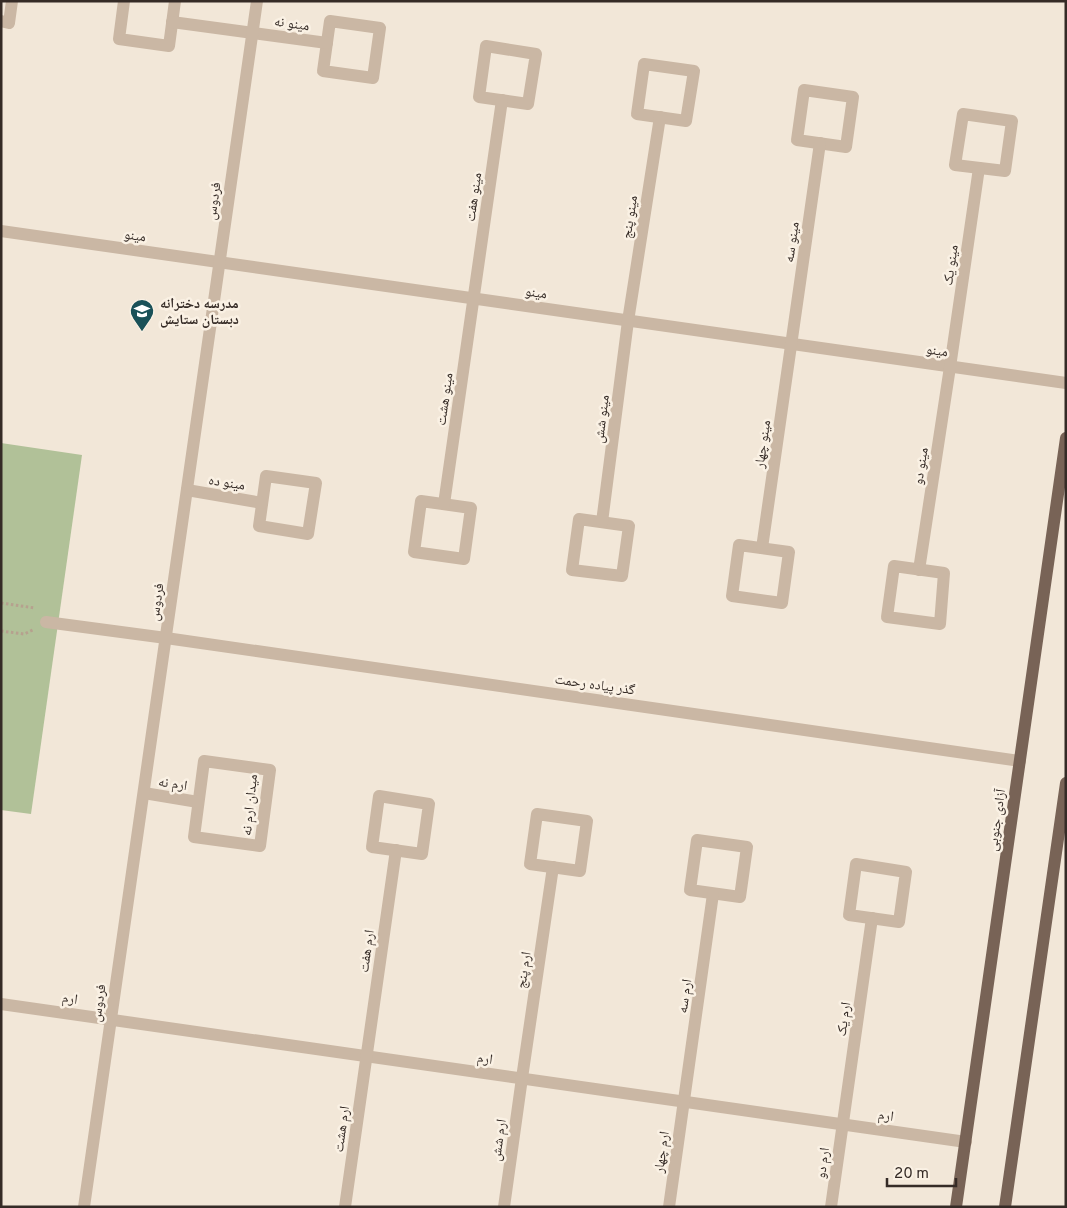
<svg xmlns="http://www.w3.org/2000/svg" width="1067" height="1208" viewBox="0 0 1067 1208" font-family="Overpass,'Noto Naskh Arabic',sans-serif">
<rect width="100%" height="100%" fill="#f2e7d8"/>
<path fill="#b1c198" d="M1 443 82 455 31 814 1 810Z"/>
<g fill="none" stroke-linecap="round" stroke-linejoin="round">
<g stroke="#b6a18e" stroke-width="3" stroke-dasharray="2.5 2.5" stroke-linecap="butt">
<path d="M1 603 35 608"/>
<path d="M1 631 24 634 33 630"/>
</g>
<g stroke="#cab7a4" stroke-width="12">
<path d="M124 1 119 39 169 46 175 1"/>
<path d="M1 21 9 23 12 1"/>
<path d="M330 21 380 28 373 78 323 71Z"/>
<path d="M172 22 327 43"/>
<path d="M486 46 536 54 528 104 479 97Z"/>
<path d="M644 64 694 71 686 121 637 114Z"/>
<path d="M804 90 853 97 846 147 797 140Z"/>
<path d="M963 114 1012 121 1005 171 955 165Z"/>
<path d="M1 231 1066 383"/>
<path d="M266 476 316 483 308 534 259 526Z"/>
<path d="M187 490 262 503"/>
<path d="M421 501 471 508 464 559 414 552Z"/>
<path d="M444 504 502 100"/>
<path d="M579 519 629 526 622 576 572 570Z"/>
<path d="M602 522 628 321 660 117"/>
<path d="M739 545 789 552 782 603 732 596Z"/>
<path d="M762 548 820 143"/>
<path d="M894 566 944 573 940 624 887 617Z"/>
<path d="M919 570 950 367 979 168"/>
<path d="M46 622 166 638 1020 761"/>
<path d="M204 761 270 770 260 846 194 837Z"/>
<path d="M144 793 198 802"/>
<path d="M379 796 429 804 422 854 372 847Z"/>
<path d="M537 814 587 821 580 871 530 864Z"/>
<path d="M697 840 747 847 740 897 690 890Z"/>
<path d="M856 864 906 872 899 922 849 915Z"/>
<path d="M1 1004 966 1142"/>
<path d="M84 1207 257 1"/>
<path d="M345 1207 396 850"/>
<path d="M504 1207 522 1078 553 867"/>
<path d="M669 1207 713 894"/>
<path d="M831 1207 872 918"/>
</g>
<g stroke="#786356" stroke-width="12">
<path d="M956 1207 1066 438"/>
<path d="M1005 1207 1066 783"/>
</g>
</g>
<defs>
<g id="school-pin" transform="scale(1.25)"><path d="M0 17L-7.5 6A9.5 9.5 0 1 1 7.5 6Z" fill="#1a5158" stroke="#faf1e4"/><path d="M0-5L7-2L0 1L-7-2ZM-4 1L0 2.5L4 1V4Q0 6-4 4Z" fill="#fff"/></g>
</defs>
<g fill-rule="evenodd">
<use href="#school-pin" x="142" y="311"/>
</g>
<g text-anchor="middle" stroke-width="5" stroke-linejoin="round" paint-order="stroke">
<g font-size="14" fill="#352b26" stroke="#faf1e4">
<text transform="translate(292 23) rotate(8)" y="5">مینو نه</text>
<text transform="translate(473 197) rotate(-82)" y="5">مینو هفت</text>
<text transform="translate(213 201) rotate(-82)" y="5">فردوس</text>
<text transform="translate(629 217) rotate(-81)" y="5">مینو پنج</text>
<text transform="translate(135 235) rotate(8)" y="5">مینو</text>
<text transform="translate(791 242) rotate(-82)" y="5">مینو سه</text>
<text transform="translate(950 265) rotate(-82)" y="5">مینو یک</text>
<text transform="translate(536 292) rotate(8)" y="5">مینو</text>
<text transform="translate(937 350) rotate(8)" y="5">مینو</text>
<text transform="translate(444 399) rotate(-82)" y="5">مینو هشت</text>
<text transform="translate(601 419) rotate(-83)" y="5">مینو شش</text>
<text transform="translate(762 444) rotate(-82)" y="5">مینو چهار</text>
<text transform="translate(920 466) rotate(-81)" y="5">مینو دو</text>
<text transform="translate(227 482) rotate(9)" y="5">مینو ده</text>
<text transform="translate(156 602) rotate(-82)" y="5">فردوس</text>
<text transform="translate(595 684) rotate(8)" y="5">گذر پیاده رحمت</text>
<text transform="translate(173 783) rotate(9)" y="5">ارم نه</text>
<text transform="translate(249 805) rotate(-84)" y="5">میدان ارم نه</text>
<text transform="translate(996 820) rotate(-82)" y="5">آزادی جنوبی</text>
<text transform="translate(366 951) rotate(-82)" y="5">ارم هفت</text>
<text transform="translate(523 970) rotate(-81)" y="5">ارم پنج</text>
<text transform="translate(684 996) rotate(-82)" y="5">ارم سه</text>
<text transform="translate(70 998) rotate(8)" y="5">ارم</text>
<text transform="translate(98 1003) rotate(-82)" y="5">فردوس</text>
<text transform="translate(843 1019) rotate(-82)" y="5">ارم یک</text>
<text transform="translate(485 1058) rotate(8)" y="5">ارم</text>
<text transform="translate(886 1115) rotate(8)" y="5">ارم</text>
<text transform="translate(341 1129) rotate(-82)" y="5">ارم هشت</text>
<text transform="translate(498 1140) rotate(-82)" y="5">ارم شش</text>
<text transform="translate(661 1152) rotate(-82)" y="5">ارم چهار</text>
<text transform="translate(822 1163) rotate(-82)" y="5">ارم دو</text>
</g>
<g font-size="14" font-weight="bold" fill="#352b26" stroke="#faf1e4" text-anchor="start">
<text x="160" y="308">مدرسه دخترانه<tspan x="160" dy="16">دبستان ستایش</tspan></text>
</g>
</g>
<rect width="1067" height="1208" fill="none" stroke="#352b26" stroke-width="5"/>
<path d="M887 1178v8h69v-8" fill="none" stroke="#352b26" stroke-width="2.5"/>
<text x="894" y="1178" font-size="15" fill="#352b26" stroke="#faf1e4" stroke-width="4" paint-order="stroke">20 m</text>
</svg>
